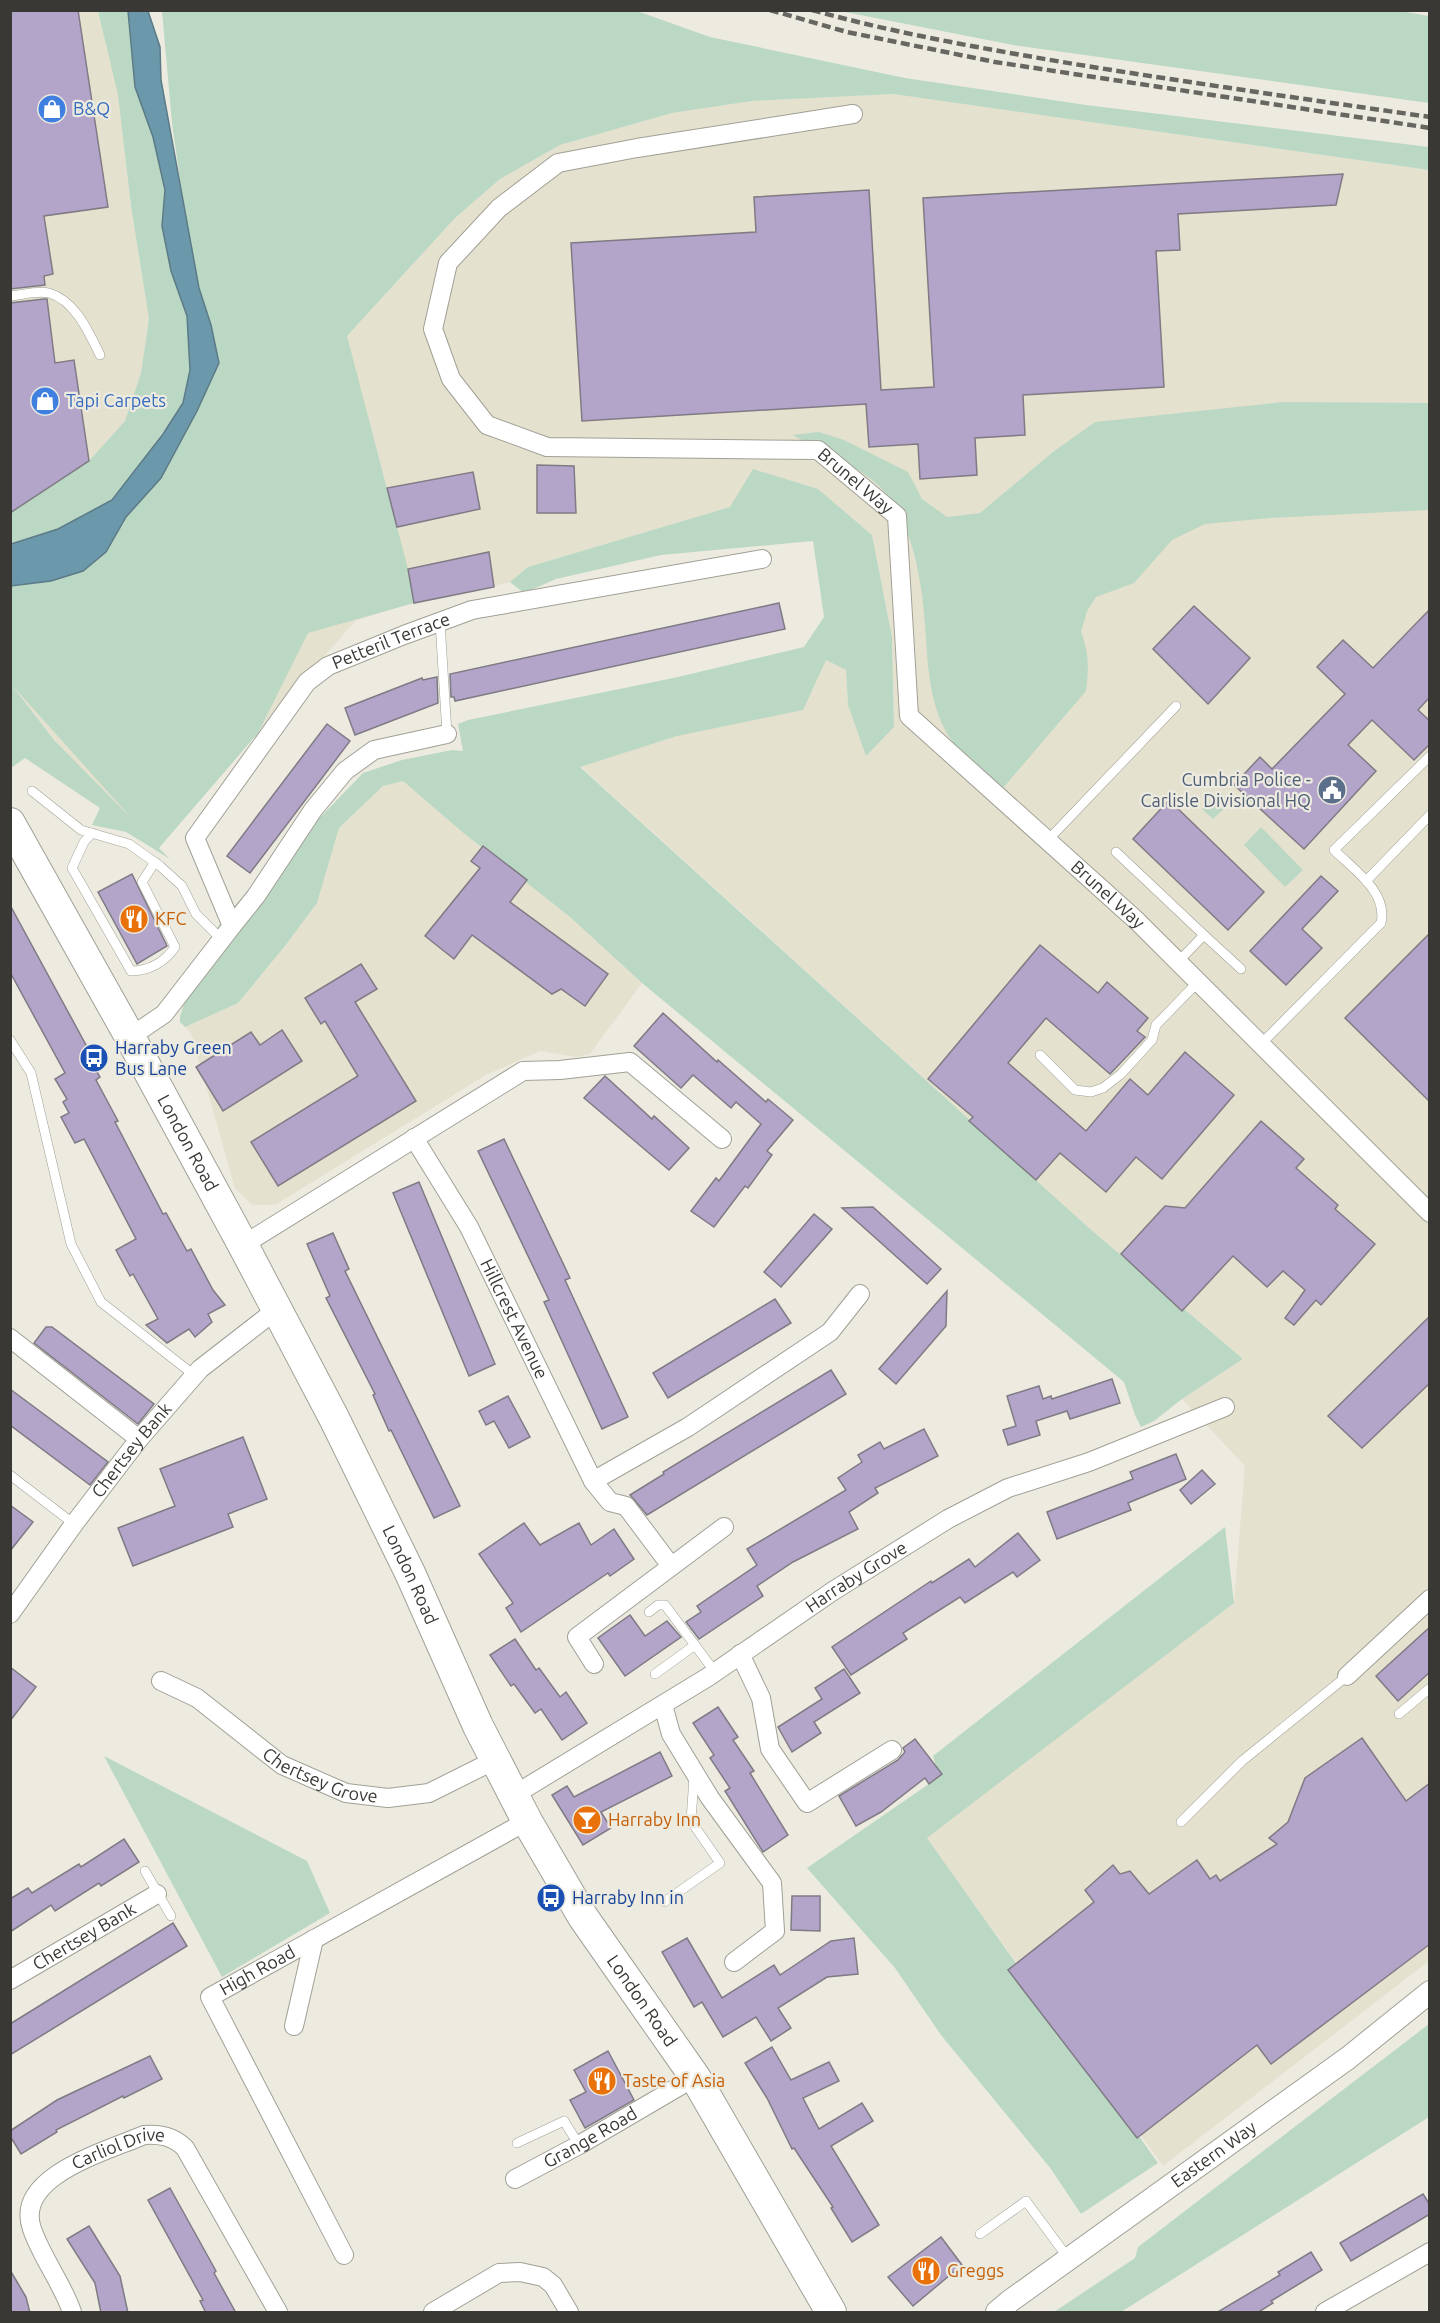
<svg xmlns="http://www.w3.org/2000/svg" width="1440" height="2323" viewBox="0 0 1440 2323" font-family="Ubuntu,sans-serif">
<rect width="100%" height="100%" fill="#edebe0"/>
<g fill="#e4e1cf">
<path d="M11 11H98L118 95 131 206 149 319 141 373 125 421 89 461 11 513Z"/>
<path d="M893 94 1429 170V1961L1163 2166 926 1837 1234 1603 1245 1466 1182 1399 1243 1359 1089 1228 580 766 677 736 826 660 846 670 848 705 894 727 892 637 872 535 818 489 730 507 528 567 510 582 449 597 408 604 355 621 158 848 54 740 11 683V668L347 336 455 218 500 179 560 145 672 113 752 101Z"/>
<path d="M403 781 461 831 570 917 642 983 590 1054 576 1057 540 1051 486 1075 275 1205H252L235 1188 191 1033 185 1027 238 1003 285 946 317 903 339 828 383 786Z"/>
</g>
<g fill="#bbd8c4" fill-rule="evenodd">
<path d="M1395 10 1429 16V103L1013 45 840 11Z"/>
<path d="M98 11H128L135 87 153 137 165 191 162 226 171 271 187 316 189 348 197 300 172 123 162 11H637L710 37 905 78 1086 105 1429 147V170L893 94 752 101 672 113 560 145 500 179 455 218 347 336 408 569 414 603 308 633 258 733 159 848 170 859 126 832 92 825 100 808 25 758 11 768V580L93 547 178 412 112 500 58 529 11 544V513L89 461 125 421 141 373 149 319 131 206 118 95ZM12 685 134 821 54 740Z"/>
<path d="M1283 402 1429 403V510L1270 518 1205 524 1172 540 1134 583 1096 597 1087 611 1081 632C1089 652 1089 669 1086 691L1003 788C990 776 958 751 950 738 931 709 928 672 926 638 923 587 914 512 871 479 847 461 819 448 792 435L819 432 844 440 908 472 922 499 947 517 980 513 1053 452 1095 422Z"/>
<path d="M753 469 818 489 872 535 892 637 894 727 866 756 848 705 846 670 826 660 803 710 677 736 580 767 1089 1228 1243 1359 1182 1399 1154 1421 1141 1427 1135 1415 1124 1382 642 983 570 917 461 831 403 781 383 786 339 828 317 903 285 946 238 1003 185 1027 180 1022V1016L202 950 226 915 363 773 402 760 452 750 463 751 458 724 468 720 678 677 804 647 824 617 813 541 661 555 556 579 524 593 510 582 528 567 730 507Z"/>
<path d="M1220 792 1231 802 1213 819 1202 809Z"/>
<path d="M1261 827 1303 870 1285 887 1244 845Z"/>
<path d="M1225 1527 1234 1603 927 1838 1158 2163 1081 2214 1051 2169 941 2035 895 1968 807 1868 939 1777 933 1756Z"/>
<path d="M104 1756 307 1861 330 1913 222 1977Z"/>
<path d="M1429 2024V2117L1121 2312H1054L1135 2258 1138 2247Z"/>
</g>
<path fill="#6b98aa" stroke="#5c7b87" stroke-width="1.5" d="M128 11H148L160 47 161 80 199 288 211 325 219 363 197 411 161 478 126 517 106 552 83 571 51 581 11 586V544L58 529 112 500 163 434 183 403 190 370 187 316 171 271 162 226 165 190 153 137 135 87Z"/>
<g fill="#b3a4c9" stroke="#7f7b84" stroke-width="1.5">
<path d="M10 10H78L108 207 44 216 53 274 44 276 45 285 10 289Z"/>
<path d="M1343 174 1336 205 1178 214 1180 250 1156 251 1164 387 1023 395 1025 435 975 438 977 475 920 479 918 444 869 447 866 404 582 421 571 243 756 232 754 197 869 190 881 390 934 387 923 198Z"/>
<path d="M44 299H47L55 363 74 360 89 461 10 513V303Z"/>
<path d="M537 465 574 466 576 513H537Z"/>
<path d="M473 472 480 509 397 527 387 488Z"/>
<path d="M489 552 494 587 414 603 408 569Z"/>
<path d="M779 603 785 629 455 701 454 697H451L450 674Z"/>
<path d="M1194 606 1250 658 1208 704 1153 649Z"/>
<path d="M1430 609V697L1418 710 1430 721V744L1414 760 1372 720 1348 745 1376 771 1304 849 1234 785 1260 757 1272 769 1345 694 1317 667 1343 640 1373 668Z"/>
<path d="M437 677 438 703 355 735 345 708 422 678 423 680Z"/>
<path d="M327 724 350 741 250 873 227 856Z"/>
<path d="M1169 800 1264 892 1228 930 1133 839Z"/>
<path d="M483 846 527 880 510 902 608 974 585 1006 561 989 552 994 472 935 454 959 425 936 480 868 471 861Z"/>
<path d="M132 874 167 946 137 964 98 892Z"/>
<path d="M1321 876 1338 891 1302 929 1322 948 1286 985 1250 951Z"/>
<path d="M10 905 92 1056 89 1058 100 1077 96 1080 118 1121 115 1122 163 1214 166 1213 187 1251 191 1249 213 1290 225 1305 208 1314 212 1322 195 1337 189 1329 167 1343 146 1325 158 1319 133 1274 130 1276 116 1250 136 1239 84 1139 75 1143 61 1117 69 1113 63 1102 67 1099 55 1079 65 1073 10 972Z"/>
<path d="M1430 933V1102L1345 1018Z"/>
<path d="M1040 945 1098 993 1107 982 1148 1018 1137 1031 1145 1037 1110 1074 1046 1018 1008 1063 1086 1131 1130 1079 1148 1095 1185 1052 1234 1095 1162 1179 1136 1157 1106 1192 1060 1153 1036 1180 969 1121 973 1117 928 1079Z"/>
<path d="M361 964 377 989 355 1002 416 1101 278 1186 251 1142 358 1076 325 1021 321 1024 305 998Z"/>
<path d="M663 1013 717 1062 718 1060 766 1102 768 1099 793 1120 767 1151 772 1155 748 1188 745 1186 714 1227 691 1211 716 1178 719 1181 761 1124 736 1102 731 1108 693 1075 681 1088 634 1046Z"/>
<path d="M282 1030 302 1061 223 1111 196 1067 251 1032 260 1045Z"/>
<path d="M605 1076 652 1119 654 1116 689 1148 669 1170 584 1098Z"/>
<path d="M1261 1121 1304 1159 1296 1168 1338 1205 1335 1209 1375 1244 1321 1305 1316 1300 1294 1325 1285 1318 1305 1290 1283 1271 1267 1287 1233 1256 1182 1311 1121 1254 1165 1206 1185 1208Z"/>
<path d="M504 1139 570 1278 565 1280 628 1417 602 1429 544 1302 549 1300 478 1151Z"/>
<path d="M419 1182 495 1364 469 1376 393 1193Z"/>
<path d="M873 1207 941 1269 927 1284 842 1208Z"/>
<path d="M814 1214 832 1229 781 1287 764 1272Z"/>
<path d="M333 1233 349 1269 345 1271 460 1506 434 1518 391 1430 389 1431 373 1395 375 1394 326 1298 330 1296 307 1244Z"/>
<path d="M947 1291 946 1326 896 1384 879 1369Z"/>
<path d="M775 1299 791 1323 668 1398 653 1373Z"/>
<path d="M1430 1316V1383L1362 1448 1328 1416Z"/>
<path d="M46 1327H52L154 1404 138 1424 34 1343Z"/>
<path d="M831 1370 846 1394 647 1515 631 1496 630 1495 664 1474 663 1472Z"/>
<path d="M1112 1379 1120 1403 1070 1419 1067 1411 1036 1421 1040 1435 1008 1445 1003 1430 1016 1426 1007 1396 1039 1386 1043 1399 1051 1396 1052 1399Z"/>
<path d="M10 1389 108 1462 90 1485 10 1425Z"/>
<path d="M508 1396 530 1437 509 1448 494 1421 486 1425 479 1411Z"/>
<path d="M924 1429 938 1456 875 1488 878 1493 849 1512 858 1529 793 1562 757 1586 763 1596 699 1639 686 1622 701 1612 697 1606 757 1565 747 1549 846 1490 838 1478 862 1462 858 1455 880 1442 884 1449Z"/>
<path d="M243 1437 267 1499 228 1514 233 1527 133 1566 118 1528 175 1506 160 1469Z"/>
<path d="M1176 1454 1186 1479 1128 1503 1131 1510 1057 1539 1047 1512 1133 1479 1130 1472Z"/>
<path d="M1202 1470 1215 1484 1191 1504 1180 1490Z"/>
<path d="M10 1505 33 1522 10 1551Z"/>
<path d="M524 1523 540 1545 579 1523 591 1545 614 1529 634 1559 610 1576 608 1573 521 1632 506 1608 513 1603 479 1554Z"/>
<path d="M1018 1533 1040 1560 1017 1577 1013 1572 965 1603 960 1597 903 1633 907 1639 851 1675 832 1647 931 1581 932 1583 969 1559 975 1567Z"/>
<path d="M630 1615 645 1636 667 1621 681 1637 625 1676 598 1638Z"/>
<path d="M1430 1627V1672L1398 1701 1376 1676Z"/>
<path d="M515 1639 536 1670 539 1668 560 1697 566 1692 587 1723 562 1740 541 1709 535 1713 514 1684 511 1686 490 1655Z"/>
<path d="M10 1667 36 1687 10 1721Z"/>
<path d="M844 1669 860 1693 814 1722 821 1733 792 1752 778 1727 822 1699 815 1688Z"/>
<path d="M718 1707 738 1737 733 1740 754 1771 750 1773 788 1835 763 1852 725 1791 730 1788 710 1758 714 1755 693 1723Z"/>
<path d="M1362 1738 1406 1801 1430 1783V1944L1271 2064 1257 2045 1137 2138 1008 1970 1094 1902 1085 1890 1113 1865 1120 1874 1130 1871 1149 1894 1197 1860 1210 1879 1216 1875 1220 1881 1277 1844 1269 1838 1288 1822 1305 1778Z"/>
<path d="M915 1739 942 1774 929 1784 925 1778 881 1812 856 1826 839 1796 898 1760 905 1752 903 1748Z"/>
<path d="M660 1752 672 1776 601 1812 611 1828 583 1845 552 1795 567 1786 574 1797Z"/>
<path d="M124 1839 139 1862 101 1886 99 1883 55 1911 51 1905 10 1932V1899L28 1888 32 1893 79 1864 81 1867Z"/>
<path d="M792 1896H820V1931L791 1930Z"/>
<path d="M173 1923 187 1946 10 2055V2024Z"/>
<path d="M687 1938 722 1998 774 1965 780 1975 831 1941 854 1938 858 1974 827 1977 778 2008 791 2028 771 2041 756 2017 723 2037 702 2002 694 2007 662 1952Z"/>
<path d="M772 2047 791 2080 829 2062 839 2081 803 2098 819 2129 862 2103 873 2121 831 2146 879 2225 852 2242 831 2208 833 2207 794 2148 792 2149 767 2098 745 2063Z"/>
<path d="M608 2051 634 2100 585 2128 570 2100 586 2092 574 2070Z"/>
<path d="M150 2056 162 2079 124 2098 123 2096 56 2130 57 2132 21 2154 10 2136V2131L57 2100Z"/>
<path d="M170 2188 216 2271 214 2273 236 2313H206L200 2301 203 2300 148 2200Z"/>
<path d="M1423 2194 1430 2205V2214L1351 2261 1340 2243Z"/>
<path d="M89 2226 120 2276 128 2313H101L95 2283 67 2239Z"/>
<path d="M941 2237 962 2265 913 2306 888 2277Z"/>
<path d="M1311 2252 1322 2270 1271 2301 1273 2303 1257 2313H1216L1280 2275 1278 2272Z"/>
<path d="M10 2270 26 2297 30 2313H10Z"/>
</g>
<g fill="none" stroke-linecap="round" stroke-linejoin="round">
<g stroke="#a1a096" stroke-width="10">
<g id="service">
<path d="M10 296C22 295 38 290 49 293 76 301 89 333 100 355"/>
<path d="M440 622 447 734"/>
<path d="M32 791 81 830 129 844 160 866 182 886 196 914 222 940"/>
<path d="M92 833 84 842 72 868 131 971C149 971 165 962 175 947L142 882 155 862"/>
<path d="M1048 840 1176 706"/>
<path d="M1116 852 1204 935 1178 962"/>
<path d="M1366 881 1430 815"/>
<path d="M1204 935 1241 969"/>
<path d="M10 1040 31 1073 71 1244 101 1302 194 1375"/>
<path d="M1261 1044 1381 923C1388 892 1354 870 1334 850L1430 756"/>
<path d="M1040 1055 1075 1090 1091 1092 1103 1088 1121 1074 1152 1040 1156 1025 1198 982"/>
<path d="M10 1475 74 1524"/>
<path d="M649 1612 658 1605H665L715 1672"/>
<path d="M655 1674 695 1645"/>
<path d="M1399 1714 1430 1688"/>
<path d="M1181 1822 1242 1761 1347 1676"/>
<path d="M145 1871 171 1916"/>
<path d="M664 1902 720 1863 691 1821 694 1777"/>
<path d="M517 2143 564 2121 579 2145"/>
<path d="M980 2234 1026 2201 1068 2258"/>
</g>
</g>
<g stroke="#a1a096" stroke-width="20">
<g id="minor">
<path id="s1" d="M853 114 637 148 558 163 499 208 448 263 433 329 451 379 487 425 547 447 818 450 897 516 909 716 1137 921 1430 1213"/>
<path d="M232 926 256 896 313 810 345 771 374 750 447 734"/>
<path id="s2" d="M130 1037 164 1014 232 926 195 838 307 682 328 666 404 635 472 610 762 559"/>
<path id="s3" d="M414 1138 469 1227 593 1481 610 1502 626 1506 671 1566"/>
<path d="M243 1245 523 1071 560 1070 630 1062 722 1139"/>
<path d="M10 1338 139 1439"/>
<path d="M593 1481 688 1427 830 1332 860 1294"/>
<path id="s4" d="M10 1614 74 1524 139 1439 200 1369 276 1310"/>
<path d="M740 1654 761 1698 770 1749 807 1803 892 1750"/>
<path d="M594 1664 577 1637 724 1527"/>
<path d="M1347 1676 1430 1599"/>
<path id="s5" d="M161 1681 197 1698 282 1765 346 1793 388 1798 429 1793 495 1760"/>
<path d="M663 1705 671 1734 710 1798 772 1883 775 1931 734 1962"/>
<path id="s6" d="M514 1795 708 1677 833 1591 948 1519 1008 1488 1089 1462 1225 1407"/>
<path id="s7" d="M10 1980 157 1894"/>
<path d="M294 2026 314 1939"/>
<path id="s8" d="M515 2179 579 2145 695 2077"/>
<path id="s9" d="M344 2255 210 1997 527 1821"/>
<path id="s10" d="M72 2312C62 2283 42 2258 32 2229 13 2176 108 2151 144 2135 160 2134 173 2136 185 2148L278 2312"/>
<path d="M433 2312 499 2273 520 2272 543 2277 553 2285 569 2312"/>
<path d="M1325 2312 1430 2252"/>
</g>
</g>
<g stroke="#a1a096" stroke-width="24">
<g id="tertiary">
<path id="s11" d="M997 2312 1010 2301 1348 2058 1430 1992"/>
</g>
</g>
<g stroke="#a1a096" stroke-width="32">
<g id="primary">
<path id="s12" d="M10 823 130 1037 243 1245 334 1418 410 1573 478 1726 527 1821 583 1917 695 2077 831 2312"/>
</g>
</g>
<use href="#service" stroke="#fff" stroke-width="9"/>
<use href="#minor" stroke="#fff" stroke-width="18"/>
<use href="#tertiary" stroke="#fff" stroke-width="22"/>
<use href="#primary" stroke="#fff" stroke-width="30"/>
<g stroke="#686661" stroke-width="4.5" stroke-dasharray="9 4.5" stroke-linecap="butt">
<path d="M770 10 847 32 995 62 1430 128"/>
<path d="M812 10C898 34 986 49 1074 64 1192 83 1311 100 1430 117"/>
</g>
</g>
<defs>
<g id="shop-disc" transform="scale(1.5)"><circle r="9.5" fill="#3f7fe0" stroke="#edebe0"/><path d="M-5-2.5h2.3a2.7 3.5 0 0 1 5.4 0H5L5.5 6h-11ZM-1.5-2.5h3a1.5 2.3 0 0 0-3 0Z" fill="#fff"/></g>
<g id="civic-disc" transform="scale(1.5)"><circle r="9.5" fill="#5c6f8a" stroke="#edebe0"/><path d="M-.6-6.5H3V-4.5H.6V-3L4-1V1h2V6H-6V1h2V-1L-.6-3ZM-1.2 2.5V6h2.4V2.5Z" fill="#fff"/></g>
<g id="restaurant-disc" transform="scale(1.5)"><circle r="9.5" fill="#e8710a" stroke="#edebe0"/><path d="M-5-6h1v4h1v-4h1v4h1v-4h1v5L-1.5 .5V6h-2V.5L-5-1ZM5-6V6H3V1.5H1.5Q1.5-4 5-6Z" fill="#fff"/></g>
<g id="bus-disc" transform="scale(1.5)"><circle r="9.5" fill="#1a4fb4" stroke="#edebe0"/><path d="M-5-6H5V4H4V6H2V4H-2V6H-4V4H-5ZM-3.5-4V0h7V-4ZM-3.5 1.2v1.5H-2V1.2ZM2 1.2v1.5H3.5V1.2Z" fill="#fff"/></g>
<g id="bar-disc" transform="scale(1.5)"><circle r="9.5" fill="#e8710a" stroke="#edebe0"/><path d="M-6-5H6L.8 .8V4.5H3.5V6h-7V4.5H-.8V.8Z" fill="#fff"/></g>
</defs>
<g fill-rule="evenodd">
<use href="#shop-disc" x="52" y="109"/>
<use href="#shop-disc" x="45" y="401"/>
<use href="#civic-disc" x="1332" y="790"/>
<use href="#restaurant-disc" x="134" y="919"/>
<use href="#bus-disc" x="94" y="1058"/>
<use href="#bar-disc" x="587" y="1820"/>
<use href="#bus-disc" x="551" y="1898"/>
<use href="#restaurant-disc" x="602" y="2081"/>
<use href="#restaurant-disc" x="926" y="2271"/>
</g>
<g text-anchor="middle" stroke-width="4.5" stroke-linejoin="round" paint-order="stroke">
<g font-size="18" fill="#366cbe" stroke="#edebe0" text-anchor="start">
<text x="73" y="115">B&amp;Q</text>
<text x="66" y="407">Tapi Carpets</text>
</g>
<g font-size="18" fill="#393834" stroke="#edebe0">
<text dy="6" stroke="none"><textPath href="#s1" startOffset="1011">Brunel Way</textPath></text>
<text dy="6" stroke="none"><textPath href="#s2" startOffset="534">Petteril Terrace</textPath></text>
<text dy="6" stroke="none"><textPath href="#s1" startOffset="1533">Brunel Way</textPath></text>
<text dy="6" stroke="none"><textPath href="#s12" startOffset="366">London Road</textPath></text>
<text dy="6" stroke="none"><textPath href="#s3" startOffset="207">Hillcrest Avenue</textPath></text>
<text dy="6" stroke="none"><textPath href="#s4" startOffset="204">Chertsey Bank</textPath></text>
<text dy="6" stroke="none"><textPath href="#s12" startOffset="852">London Road</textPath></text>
<text dy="6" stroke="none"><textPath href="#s6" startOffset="406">Harraby Grove</textPath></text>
<text dy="6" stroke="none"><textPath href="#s5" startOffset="188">Chertsey Grove</textPath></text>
<text dy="6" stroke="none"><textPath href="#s7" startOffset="86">Chertsey Bank</textPath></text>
<text dy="6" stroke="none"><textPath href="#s9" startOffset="345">High Road</textPath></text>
<text dy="6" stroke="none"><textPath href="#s12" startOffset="1338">London Road</textPath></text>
<text dy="6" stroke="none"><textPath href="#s8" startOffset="86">Grange Road</textPath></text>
<text dy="6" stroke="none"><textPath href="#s10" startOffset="225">Carliol Drive</textPath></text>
<text dy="6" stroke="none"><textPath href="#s11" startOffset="268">Eastern Way</textPath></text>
</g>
<g font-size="18" fill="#4e5e75" stroke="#edebe0" text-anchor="end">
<text x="1311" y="786">Cumbria Police -<tspan x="1311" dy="21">Carlisle Divisional HQ</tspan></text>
</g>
<g font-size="18" fill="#c56008" stroke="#edebe0" text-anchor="start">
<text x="155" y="925">KFC</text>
<text x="608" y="1826">Harraby Inn</text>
<text x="623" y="2087">Taste of Asia</text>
<text x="947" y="2277">Greggs</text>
</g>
<g font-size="18" fill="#164399" stroke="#edebe0" text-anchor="start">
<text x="115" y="1054">Harraby Green<tspan x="115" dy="21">Bus Lane</tspan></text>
<text x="572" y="1904">Harraby Inn in</text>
</g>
</g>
<rect width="1440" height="2323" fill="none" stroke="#393834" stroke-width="24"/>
</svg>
